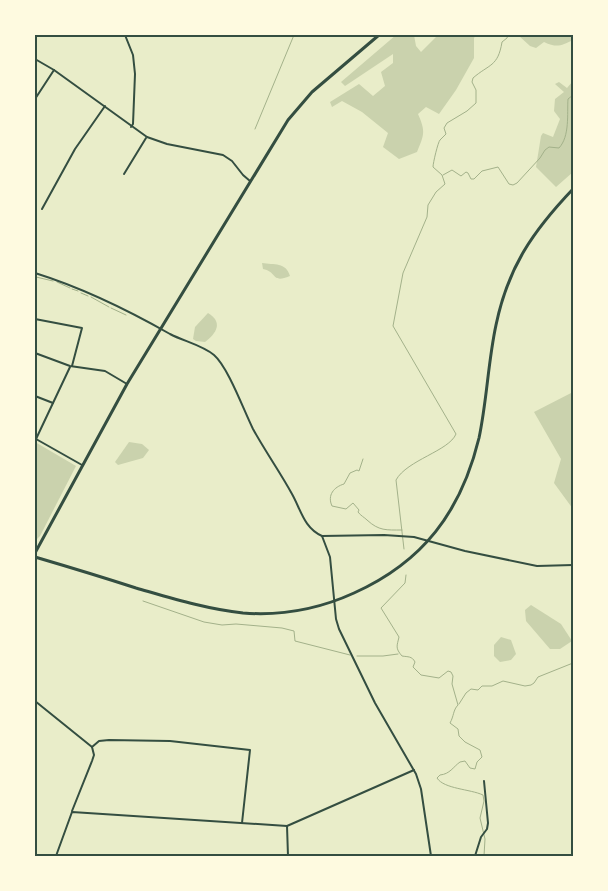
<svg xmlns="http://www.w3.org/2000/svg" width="608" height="891" viewBox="0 0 608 891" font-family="'Source Sans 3',sans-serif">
<rect width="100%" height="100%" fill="#e9edc9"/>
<g fill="#cad2ad">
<path d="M396 35H414L416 46 421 52 438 35H476L474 38V58L456 90 439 114 426 107 418 114C426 132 424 135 417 152L399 159 383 147 388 133 362 112 342 101 332 107 330 102 359 84 373 96 385 86 381 72 393 63V54L345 86 341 82Z"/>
<path d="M518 35H573V40C561 46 557 48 544 42L536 48 530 46Z"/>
<path d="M573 81V172L556 187 536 167 541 136 543 133 553 137 560 119 554 111 555 99 564 92 555 84 559 82 567 88Z"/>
<path d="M262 263C274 265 286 262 290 276 271 284 278 272 263 269Z"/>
<path d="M208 313C223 322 217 333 205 342L196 341 193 339 195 327Z"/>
<path d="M573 392V509L554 483 561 459 534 412Z"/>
<path d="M35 442 76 466 40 536 35 541Z"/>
<path d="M129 442 142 444 149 450 143 458 118 465 115 462Z"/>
<path d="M531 605 561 624 572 641 560 649H550L526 621 525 610Z"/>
<path d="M501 637 511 640 516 654 511 660 500 662 494 656V645Z"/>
</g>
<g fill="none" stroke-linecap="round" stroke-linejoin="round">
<g stroke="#a3b18a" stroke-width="1">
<path d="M255 129 294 35"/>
<path d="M443 175 452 170 461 176 466 172 468 173 471 179H474L482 171 498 167 509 184 513 185 517 183 540 158 545 150 549 147 559 148C570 136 567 114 568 99L573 95"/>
<path d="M36 277 53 281"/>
<path d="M57 282 70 288"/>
<path d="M72 289 78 291"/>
<path d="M81 293 88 296"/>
<path d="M91 297 109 307"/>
<path d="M111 308 126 315"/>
<path d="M363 459 359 471 357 470 350 473 344 484C334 487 327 495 332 506L346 509 353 503 359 510 358 512C361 516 364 517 367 520 379 531 386 530 402 530"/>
<path d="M404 549 396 480C407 460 449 451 456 434L393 326 403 273 427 217 428 205 436 192 445 184 442 175 433 167C433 163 438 142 440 140 442 138 444 136 446 134L444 128 447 123 467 111 476 103V90L472 82 473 78C489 64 498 67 502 42L507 38 508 35"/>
<path d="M406 575 405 583 381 608 399 637C397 646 395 648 402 656 408 657 412 656 415 662L413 667 421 675 439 678 448 671 451 672 453 676 452 684 458 705C453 710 454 716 450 723L458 729 459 736 465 742 480 750 482 757 477 762 475 769 470 768 465 761 460 762C453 767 450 774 440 775L437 778C444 789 470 789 483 795L484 801 480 818 485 839 484 856"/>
<path d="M143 601 204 622 222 625 236 624 282 628 294 631 295 641 350 655"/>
<path d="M357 656H383L398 654"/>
<path d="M459 704 466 693 471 689 478 690 482 686H492L503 681 525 686 531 685 534 683 538 677 573 663"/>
</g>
<g stroke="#344e41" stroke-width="2">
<path d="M125 35 133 55 135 74 133 124 131 127"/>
<path d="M35 59 54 70 147 137 167 144 223 155 232 161 243 175 250 181"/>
<path d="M35 99 54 70"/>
<path d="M124 174 146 138"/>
<path d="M42 209 75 149 105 106"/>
<path d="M35 273C83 288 126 309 170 334 183 341 202 345 214 355 228 367 244 411 253 429 265 451 280 472 292 494 301 510 304 528 322 536L384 535 414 537 465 551 537 566 573 565"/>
<path d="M35 319 82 328 72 366"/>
<path d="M35 353 70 366 105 371 127 384"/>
<path d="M35 396 53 403"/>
<path d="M36 439 70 367"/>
<path d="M36 439 82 465"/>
<path d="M322 536 330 557 336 619 339 629 375 703 416 774 421 789 431 856"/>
<path d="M35 701 92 747"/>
<path d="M72 811 92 761 94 755 92 747 99 741 109 740 170 741 250 750 242 823"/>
<path d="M287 826 288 856"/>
<path d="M56 856 72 812 287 826 414 770"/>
<path d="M475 856 481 837 487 829 488 823 484 781"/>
</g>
<g stroke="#344e41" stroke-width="3">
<path d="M35 553 127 384 288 120 312 92 379 35"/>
<path d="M35 557C69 567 102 577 136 588 171 598 206 609 243 613 282 616 319 609 354 593 423 562 461 512 479 438 487 400 488 362 496 325 508 267 533 231 573 189"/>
</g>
</g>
<rect width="608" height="891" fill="none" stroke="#fefae0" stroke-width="72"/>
<rect x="36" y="36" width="536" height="819" fill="none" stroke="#344e41" stroke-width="2"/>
</svg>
